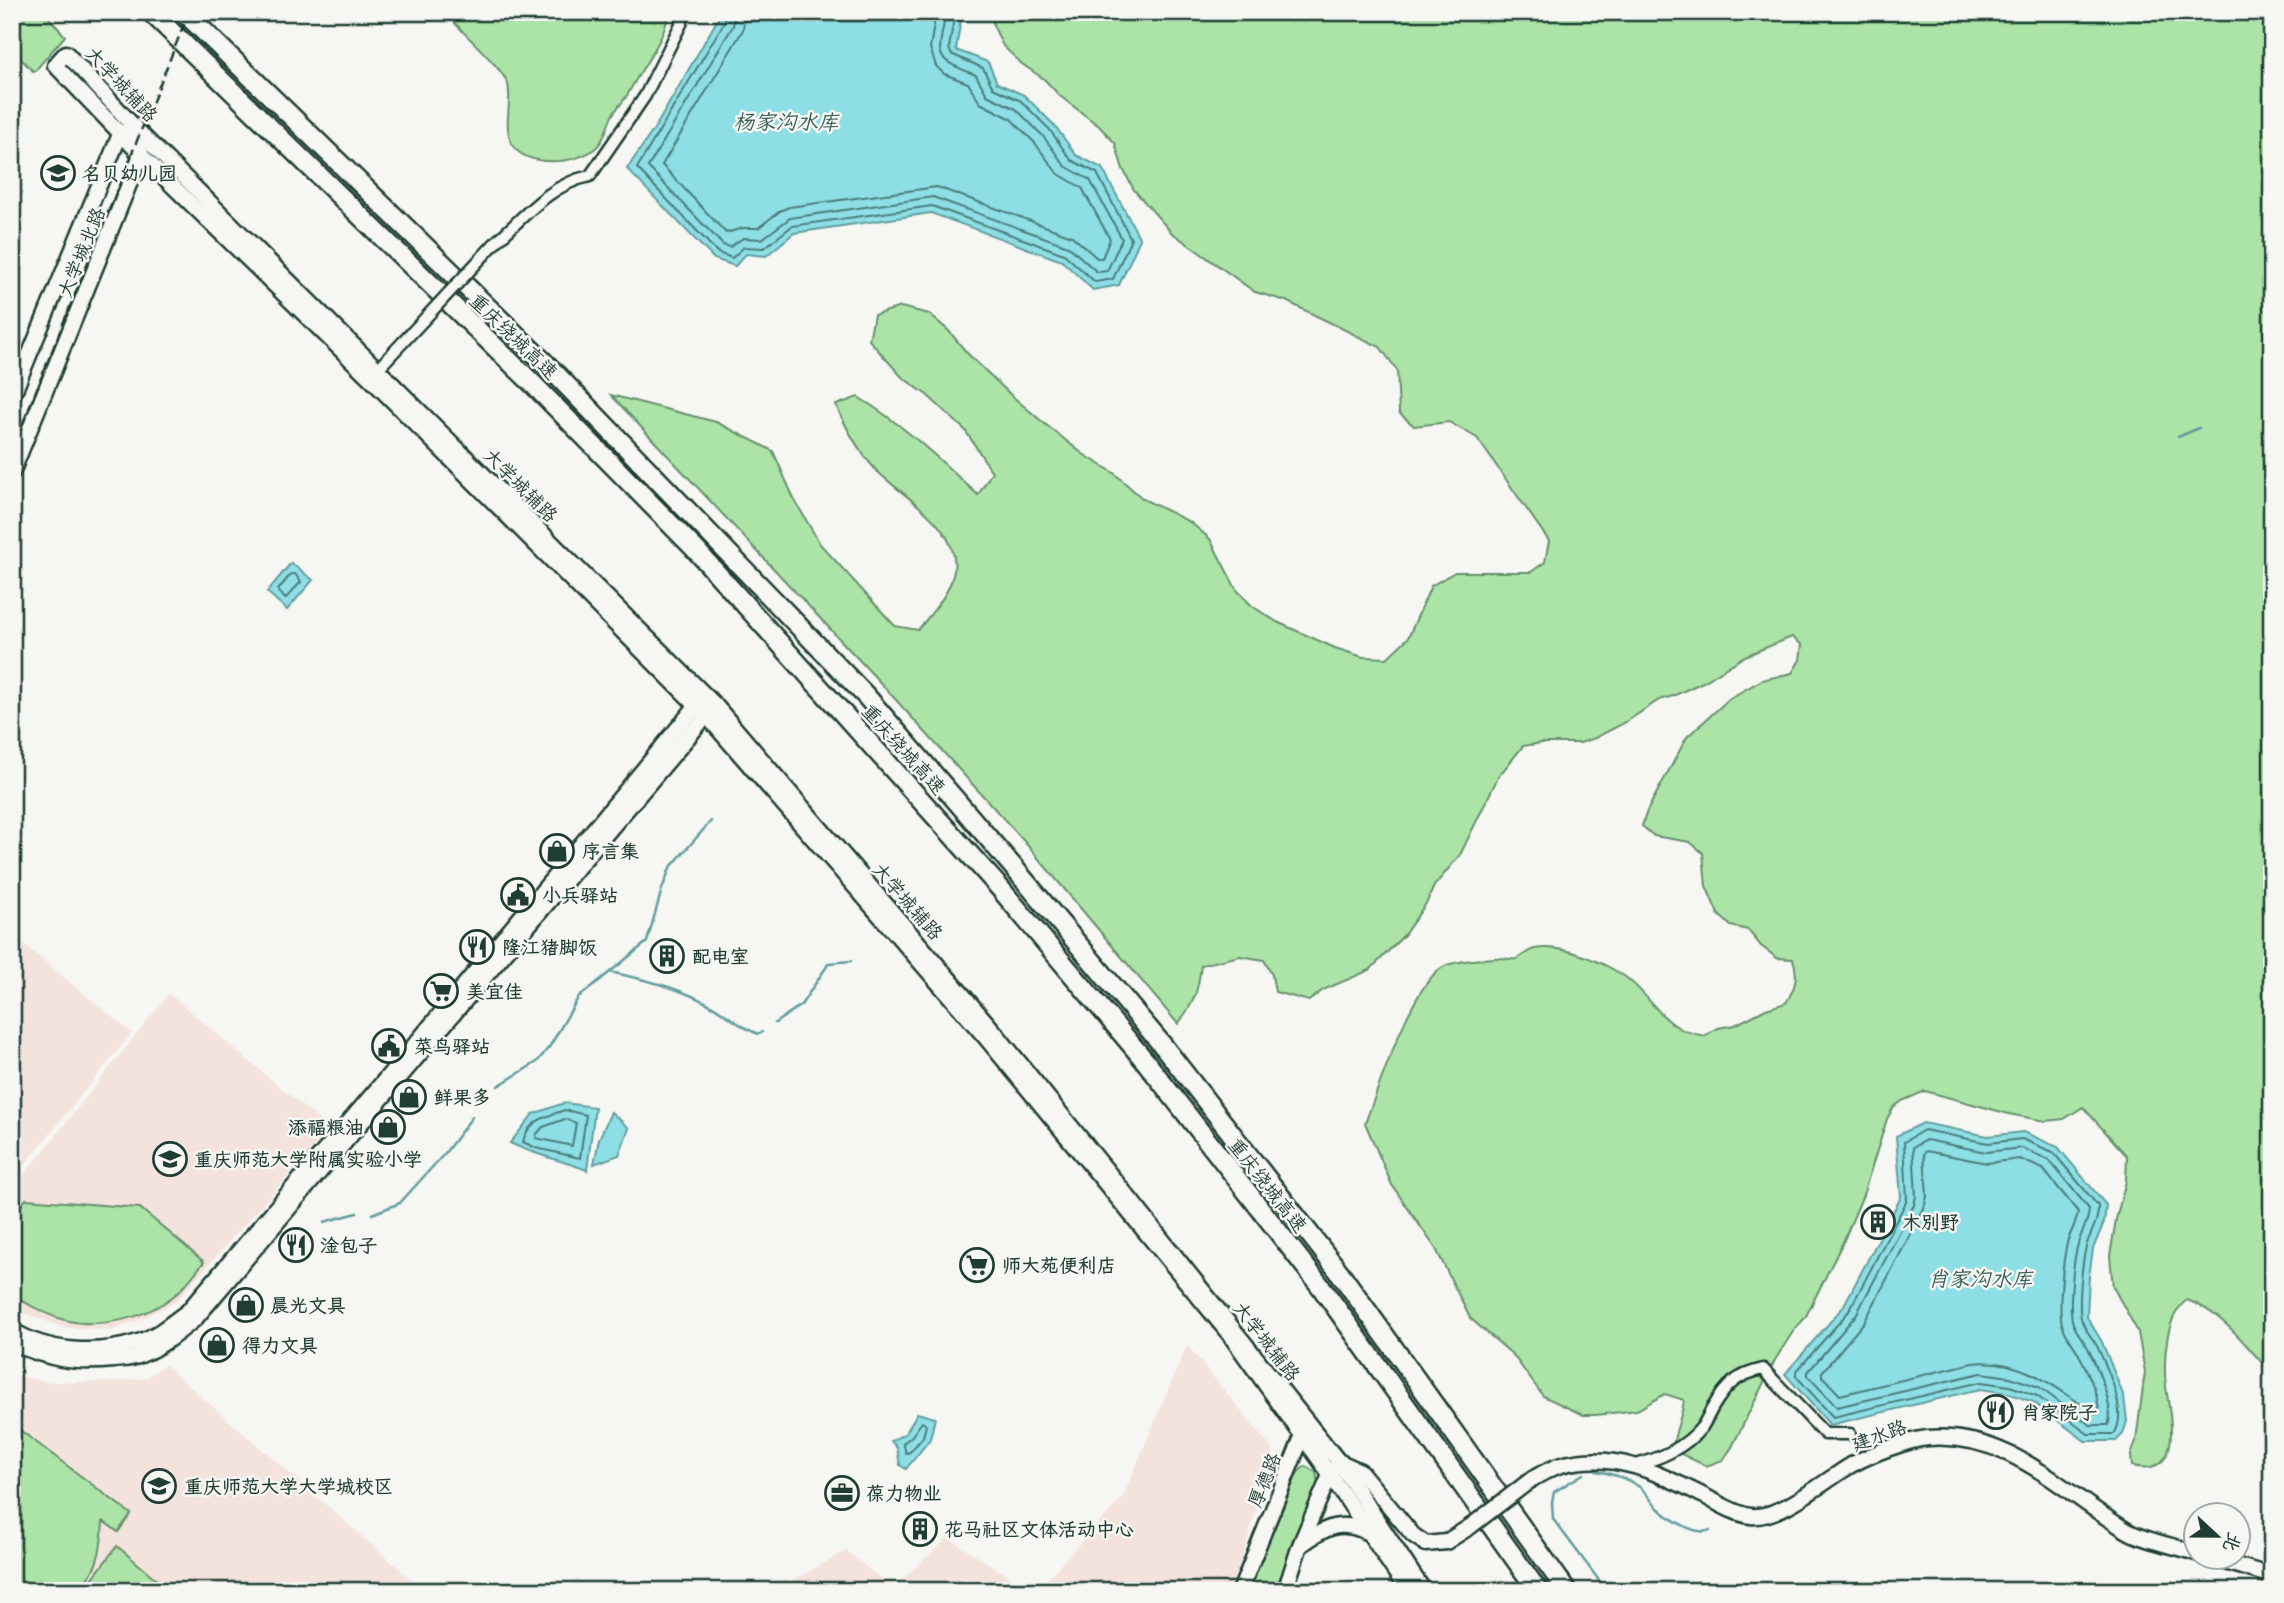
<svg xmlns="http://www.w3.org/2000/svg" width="2284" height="1603" viewBox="0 0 2284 1603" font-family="'Balsamiq Sans','LXGW WenKai TC',sans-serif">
<rect width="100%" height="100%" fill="#f6f6f2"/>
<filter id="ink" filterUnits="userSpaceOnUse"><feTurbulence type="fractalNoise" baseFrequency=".0143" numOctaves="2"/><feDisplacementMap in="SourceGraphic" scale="14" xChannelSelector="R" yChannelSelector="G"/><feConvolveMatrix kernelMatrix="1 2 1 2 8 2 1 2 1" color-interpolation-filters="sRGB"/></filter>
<g filter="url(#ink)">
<g fill="#f4e2dc">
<path d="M12 935 132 1033 12 1180Z"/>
<path d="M169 994 330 1129 177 1300 144 1318 113 1330 65 1328 21 1312 12 1306V1190Z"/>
<path d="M1187 1345 1273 1450 1233 1591H1036L1123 1497Z"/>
<path d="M165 1365 425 1591H12V1375L47 1382H111L146 1378Z"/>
<path d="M948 1538 1033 1591H774L846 1551 893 1588Z"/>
</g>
<g fill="#ace3a7" stroke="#66906e" stroke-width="2">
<path d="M12 12H44L65 36 34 72 12 50Z"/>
<path d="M445 12H669C664 40 647 60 634 83 631 88 629 93 626 97 622 103 617 108 613 114 608 123 606 135 600 143 586 164 529 169 514 147 501 128 513 103 508 84 503 68 458 29 445 12Z"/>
<path d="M992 12H2272V1374C2246 1346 2224 1313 2187 1300 2165 1316 2163 1361 2166 1387 2170 1417 2185 1478 2132 1466L2131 1455 2136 1441 2145 1372 2138 1332 2113 1287 2110 1256 2116 1219 2126 1181 2127 1156 2083 1107 2064 1119 2045 1121 2009 1114 1925 1091 1902 1101 1893 1108 1887 1119 1863 1195 1844 1240 1805 1318 1794 1330 1775 1360 1732 1447 1723 1460 1706 1466 1681 1454 1673 1446C1675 1430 1682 1417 1684 1400L1665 1394 1637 1410 1596 1415H1583L1543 1396 1513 1355 1470 1318 1436 1249 1392 1185 1365 1123C1378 1091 1414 976 1447 965 1461 960 1479 959 1494 958 1501 957 1509 960 1516 959 1522 957 1528 950 1535 949 1561 944 1598 960 1621 974 1644 988 1656 1015 1679 1028 1686 1032 1696 1034 1704 1036L1718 1028 1735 1025 1766 1009 1786 1003C1795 988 1799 977 1793 959L1777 958 1761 946 1748 930 1731 926 1718 914 1706 886 1703 853 1690 842 1654 836 1642 826 1647 811 1687 737 1730 698 1762 680 1792 673 1800 660 1802 645 1792 637 1745 656 1705 681 1673 696 1659 700 1626 722 1595 738 1580 743H1542L1523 746 1498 777 1460 855 1434 886 1427 902 1404 935 1370 970 1323 990 1309 1001 1275 992 1272 975 1264 960 1240 956 1201 965C1198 991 1195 1002 1178 1024L1023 840 876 678 611 395 716 422 773 451 794 499 820 544 895 626 918 630C932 612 950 594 954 571 961 526 902 497 875 469 858 450 846 428 836 405L858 397C903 424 940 460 978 495L992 472 965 430 927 395 902 377 869 340 874 315 901 307 929 314 949 331 967 353 1012 396 1045 424 1083 454 1114 473 1143 499 1190 522 1210 539 1236 589 1252 606 1277 622 1335 648 1363 657 1387 658 1408 638 1431 586 1455 572H1531L1545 562 1549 541 1477 438 1449 422 1414 426 1399 413 1397 370 1380 347 1286 301 1255 292 1171 232 1134 190 1123 169 1115 143 1099 126 1060 96 1044 79 1022 64 1003 46 993 25Z"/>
<path d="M26 1199 140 1208 204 1262C195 1273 186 1286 175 1295 145 1319 99 1330 61 1319 44 1314 28 1304 12 1295V1216Z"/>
<path d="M12 1424 131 1514 118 1532 103 1521C102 1545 99 1578 73 1589 61 1595 27 1591 12 1591Z"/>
<path d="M1305 1466 1316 1472 1318 1484 1275 1591H1248L1298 1472Z"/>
<path d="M117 1546 169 1590 168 1591H83Z"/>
</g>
<g fill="#8ddee5" stroke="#619e9e" stroke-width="2">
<path d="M718 12H962L956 50 988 62 997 83 1024 95 1055 126 1076 155 1102 168 1140 239 1119 285 1093 290 1062 261 931 213 794 233 766 256 746 254 735 266 714 259 627 169 656 126 719 17Z"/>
<path d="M291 563 313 580 287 610 267 592Z"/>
<path d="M564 1103 595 1107 587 1170C561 1160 535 1155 510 1143L533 1114Z"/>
<path d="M611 1112 629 1128 619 1155 594 1164 599 1139Z"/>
<path d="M1923 1123 1988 1136 2023 1132 2058 1147 2106 1205 2104 1222 2093 1249 2089 1276 2087 1317 2102 1342 2124 1397 2127 1421 2123 1434 2116 1441H2085L2033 1402 2008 1393 1980 1389 1830 1425 1785 1374 1843 1307 1901 1197 1896 1136Z"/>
<path d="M917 1413 935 1418 930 1439 906 1469 900 1465 897 1448 891 1441 906 1433Z"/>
</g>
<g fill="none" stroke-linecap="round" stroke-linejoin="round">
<g stroke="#4b7d7b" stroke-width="2">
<path d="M725 12V21L637 168 718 253 732 258 744 247 764 248 792 226 932 206 1064 254 1095 282 1113 279 1131 239 1097 173 1071 160 1050 130 1021 101 993 88 983 68 951 54 949 48 955 12"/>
<path d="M735 12 733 26 648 167 723 245 730 247 743 238 762 239 790 218 933 197 1068 246 1097 272 1107 271 1122 239 1090 180 1065 166 1043 136 1016 109 987 95 976 75C931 57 938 58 946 12"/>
<path d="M745 12 743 30 662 165 726 233 743 228H758L780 211 789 207 937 187 1072 236 1097 258H1102L1110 239 1082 188 1057 173 1035 143 1010 118 980 103 968 83 944 74 936 66 930 48 936 12"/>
<path d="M291 574H295L301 582 285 599 278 590Z"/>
<path d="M565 1110 586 1115 580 1158 536 1148 523 1142C527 1121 547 1116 565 1110Z"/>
<path d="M565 1119 576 1123 572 1146 536 1138V1135L543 1127Z"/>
<path d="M1924 1130 1988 1143 2022 1139 2053 1152 2098 1206C2099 1222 2090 1232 2086 1247 2082 1262 2078 1304 2081 1318 2083 1328 2092 1337 2097 1346 2107 1368 2129 1413 2114 1434H2088L2037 1396 2010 1386 1981 1382 1833 1417 1796 1376V1372L1849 1311 1907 1200 1904 1142Z"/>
<path d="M1926 1140 1986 1152 2022 1148 2049 1160 2089 1209C2089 1222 2081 1232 2078 1244 2073 1261 2069 1304 2072 1320 2074 1330 2083 1339 2088 1348 2096 1365 2116 1408 2108 1425H2090L2039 1387 2010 1377 1981 1373 1837 1407 1808 1376V1372L1856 1315 1914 1205 1916 1196 1913 1147Z"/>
<path d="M1926 1151 1987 1163 2020 1159 2043 1169 2078 1212C2077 1223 2070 1232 2067 1243 2063 1260 2058 1308 2062 1324 2065 1335 2073 1343 2078 1353 2085 1365 2102 1402 2098 1414H2094C2058 1388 2020 1357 1973 1363L1840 1395 1822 1376V1372L1865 1321 1924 1208 1927 1196 1924 1154Z"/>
<path d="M922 1422 926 1425 923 1437 910 1452 906 1453 903 1443 911 1437Z"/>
</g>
<g stroke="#619e9e" stroke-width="2.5">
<path d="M2178 437 2199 428"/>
<path d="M610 972C642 979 673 986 703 1001 723 1010 737 1026 758 1034L762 1032"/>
<path d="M775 1023 801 1005 829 963 851 961"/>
<path d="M498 1086 537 1062 550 1046 578 998 647 942 662 889 670 868 711 821"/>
<path d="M372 1214 400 1203 445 1153 472 1117"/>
<path d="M324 1222 357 1213"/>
<path d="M1596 1471C1610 1473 1626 1478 1638 1486 1646 1491 1650 1500 1657 1507 1667 1517 1696 1537 1710 1530"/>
<path d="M1583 1474 1554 1492 1552 1502 1553 1519 1607 1591"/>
</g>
<g stroke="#1f3d34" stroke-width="15">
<g id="street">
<path d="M498 240C527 214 551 184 590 176L645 96 682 22V12"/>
<path d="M375 372 403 342"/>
<path d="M1636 1465C1661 1458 1685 1448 1702 1427 1706 1421 1709 1414 1713 1407 1727 1384 1737 1375 1763 1369L1825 1434H1850"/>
</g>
</g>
<g stroke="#1f3d34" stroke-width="19">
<g id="secondary">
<path d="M12 1330C48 1353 98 1355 138 1342 157 1336 172 1323 188 1311L412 1048 702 699"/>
<path d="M12 1343C50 1359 72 1364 114 1360 122 1359 133 1359 141 1355 161 1347 178 1333 195 1319L711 710"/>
<path d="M1340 1462 1360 1471 1413 1535 1426 1544 1446 1542 1471 1526"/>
<path d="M1532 1479C1541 1474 1551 1468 1561 1465 1613 1451 1657 1472 1702 1495 1717 1502 1734 1514 1751 1516 1781 1519 1828 1478 1853 1464 1872 1454 1907 1440 1928 1438 2010 1432 2061 1491 2126 1530 2144 1541 2176 1546 2196 1553"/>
<path d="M1301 1545C1324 1528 1341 1518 1368 1533"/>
<path d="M2212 1558 2272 1576"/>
<path d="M1240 1591 1302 1437 1309 1442"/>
<path d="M1285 1591 1300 1545 1333 1468"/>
<path d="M1408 1591 1329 1473 1230 1335 986 1038 706 715 370 378 141 155 55 65 66 53 140 133 715 705 993 1030 1133 1203 1339 1462 1424 1591"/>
</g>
</g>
<g stroke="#1f3d34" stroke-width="19">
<path id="primary" d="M12 397 121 132 140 133 141 155 12 473"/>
</g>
<g stroke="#1f3d34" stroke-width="23">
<g id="highway">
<path d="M151 12 531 382 695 549 999 887 1146 1062 1322 1288 1538 1591"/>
<path d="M184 12 548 366 866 696 1015 869 1164 1047 1340 1273 1567 1591"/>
</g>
</g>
<use href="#street" stroke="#f6f6f2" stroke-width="10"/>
<use href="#secondary" stroke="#f6f6f2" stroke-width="14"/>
<use href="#primary" stroke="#f6f6f2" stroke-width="14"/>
<use href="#highway" stroke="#f6f6f2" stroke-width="18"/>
<path stroke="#1f3d34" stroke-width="2.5" stroke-dasharray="10 5" stroke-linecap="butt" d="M12 450 189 12"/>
<g stroke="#1f3d34" stroke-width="15" stroke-linecap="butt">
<path id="street-bridge" d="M403 342 498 240"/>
</g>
<g stroke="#1f3d34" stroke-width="19" stroke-linecap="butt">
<path id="secondary-bridge" d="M1471 1526 1532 1479"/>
</g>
<use href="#street-bridge" stroke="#f6f6f2" stroke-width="10"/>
<use href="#secondary-bridge" stroke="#f6f6f2" stroke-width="14"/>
</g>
</g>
<defs>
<g id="school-ring" transform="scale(1.75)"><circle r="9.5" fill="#f6f6f2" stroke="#1f3d34" stroke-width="1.5"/><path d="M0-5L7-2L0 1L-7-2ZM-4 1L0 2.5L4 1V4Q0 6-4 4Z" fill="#1f3d34"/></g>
<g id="shop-ring" transform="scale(1.75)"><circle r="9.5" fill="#f6f6f2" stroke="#1f3d34" stroke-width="1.5"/><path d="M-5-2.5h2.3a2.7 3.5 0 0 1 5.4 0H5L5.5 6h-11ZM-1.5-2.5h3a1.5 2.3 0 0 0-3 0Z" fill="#1f3d34"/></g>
<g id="civic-ring" transform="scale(1.75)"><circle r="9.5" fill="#f6f6f2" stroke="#1f3d34" stroke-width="1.5"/><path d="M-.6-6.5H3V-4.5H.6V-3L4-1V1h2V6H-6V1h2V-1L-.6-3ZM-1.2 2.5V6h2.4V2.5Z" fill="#1f3d34"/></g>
<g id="restaurant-ring" transform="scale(1.75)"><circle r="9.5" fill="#f6f6f2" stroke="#1f3d34" stroke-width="1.5"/><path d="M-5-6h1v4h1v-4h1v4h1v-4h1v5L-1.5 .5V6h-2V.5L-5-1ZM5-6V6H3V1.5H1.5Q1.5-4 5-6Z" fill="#1f3d34"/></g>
<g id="building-ring" transform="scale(1.75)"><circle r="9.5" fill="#f6f6f2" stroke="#1f3d34" stroke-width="1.5"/><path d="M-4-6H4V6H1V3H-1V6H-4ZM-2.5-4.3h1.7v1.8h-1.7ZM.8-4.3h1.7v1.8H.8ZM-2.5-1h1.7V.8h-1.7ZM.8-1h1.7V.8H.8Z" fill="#1f3d34"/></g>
<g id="supermarket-ring" transform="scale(1.75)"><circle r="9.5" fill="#f6f6f2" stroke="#1f3d34" stroke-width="1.5"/><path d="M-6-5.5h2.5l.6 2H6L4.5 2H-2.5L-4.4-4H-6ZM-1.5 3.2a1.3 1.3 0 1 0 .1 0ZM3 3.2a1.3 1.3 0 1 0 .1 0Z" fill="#1f3d34"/></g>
<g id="university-ring" transform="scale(1.75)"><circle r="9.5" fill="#f6f6f2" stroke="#1f3d34" stroke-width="1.5"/><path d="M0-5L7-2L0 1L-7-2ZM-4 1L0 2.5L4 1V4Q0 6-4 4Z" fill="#1f3d34"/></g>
<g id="office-ring" transform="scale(1.75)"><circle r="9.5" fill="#f6f6f2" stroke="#1f3d34" stroke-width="1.5"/><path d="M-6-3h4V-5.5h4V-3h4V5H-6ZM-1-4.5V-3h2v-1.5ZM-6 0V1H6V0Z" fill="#1f3d34"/></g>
</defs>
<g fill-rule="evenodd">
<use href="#school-ring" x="58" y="173"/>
<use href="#shop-ring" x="557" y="851"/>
<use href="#civic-ring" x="518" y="895"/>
<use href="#restaurant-ring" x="477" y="947"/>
<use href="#building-ring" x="667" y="956"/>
<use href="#supermarket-ring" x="441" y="991"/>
<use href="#civic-ring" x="389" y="1046"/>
<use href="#shop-ring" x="409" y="1097"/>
<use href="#shop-ring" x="388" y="1127"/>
<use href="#school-ring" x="170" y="1159"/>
<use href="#building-ring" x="1878" y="1222"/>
<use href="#restaurant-ring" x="296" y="1245"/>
<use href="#supermarket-ring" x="977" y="1265"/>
<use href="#shop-ring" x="246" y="1305"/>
<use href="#shop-ring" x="217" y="1345"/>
<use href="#restaurant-ring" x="1996" y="1412"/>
<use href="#university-ring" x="159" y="1486"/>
<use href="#office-ring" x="842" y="1493"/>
<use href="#building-ring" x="920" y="1529"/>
</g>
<g text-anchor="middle" stroke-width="5" stroke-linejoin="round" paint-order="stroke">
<g font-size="19" fill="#1f3d34" stroke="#f6f6f2">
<text transform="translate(122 84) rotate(47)" y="7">大学城辅路</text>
<text transform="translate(81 252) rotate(-68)" y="7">大学城北路</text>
<text transform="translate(514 336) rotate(44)" y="7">重庆绕城高速</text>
<text transform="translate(521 485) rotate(45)" y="7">大学城辅路</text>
<text transform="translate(904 749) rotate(48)" y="7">重庆绕城高速</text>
<text transform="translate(908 901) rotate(49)" y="7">大学城辅路</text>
<text transform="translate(1268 1185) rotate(52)" y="7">重庆绕城高速</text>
<text transform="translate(1267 1341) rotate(52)" y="7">大学城辅路</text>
<text transform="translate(1879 1435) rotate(-20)" y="7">建水路</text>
<text transform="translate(1264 1480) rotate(-68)" y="7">厚德路</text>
</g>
<g font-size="19" font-weight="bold" fill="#1f3d34" stroke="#f6f6f2" text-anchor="start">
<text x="82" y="180">名贝幼儿园</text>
<text x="582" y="858">序言集</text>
<text x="542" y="902">小兵驿站</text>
<text x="502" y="954">隆江猪脚饭</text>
<text x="692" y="963">配电室</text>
<text x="466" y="998">美宜佳</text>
<text x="414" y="1053">菜鸟驿站</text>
<text x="434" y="1104">鲜果多</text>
<text x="364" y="1134" text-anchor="end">添福粮油</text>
<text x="194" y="1166">重庆师范大学附属实验小学</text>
<text x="1902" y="1229">木别野</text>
<text x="320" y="1252">淦包子</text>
<text x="1002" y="1272">师大苑便利店</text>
<text x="270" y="1312">晨光文具</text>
<text x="242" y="1352">得力文具</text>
<text x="2021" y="1419">肖家院子</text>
<text x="184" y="1493">重庆师范大学大学城校区</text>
<text x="866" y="1500">葆力物业</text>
<text x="944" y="1536">花马社区文体活动中心</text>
</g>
<g font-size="21" font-style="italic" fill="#355d57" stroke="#f6f6f2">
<text x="786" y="129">杨家沟水库</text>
<text x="1980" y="1286">肖家沟水库</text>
</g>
</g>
<rect width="2284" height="1603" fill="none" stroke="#f6f6f2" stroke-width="42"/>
<rect x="21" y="21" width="2242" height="1561" fill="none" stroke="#1f3d34" stroke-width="2.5" filter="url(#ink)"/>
<g transform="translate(2217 1536) rotate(112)"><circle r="33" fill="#f6f6f2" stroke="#a0aca6" stroke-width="2"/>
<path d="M0-5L12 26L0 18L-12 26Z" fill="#1f3d34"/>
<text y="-10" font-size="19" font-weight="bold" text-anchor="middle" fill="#1f3d34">北</text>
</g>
</svg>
